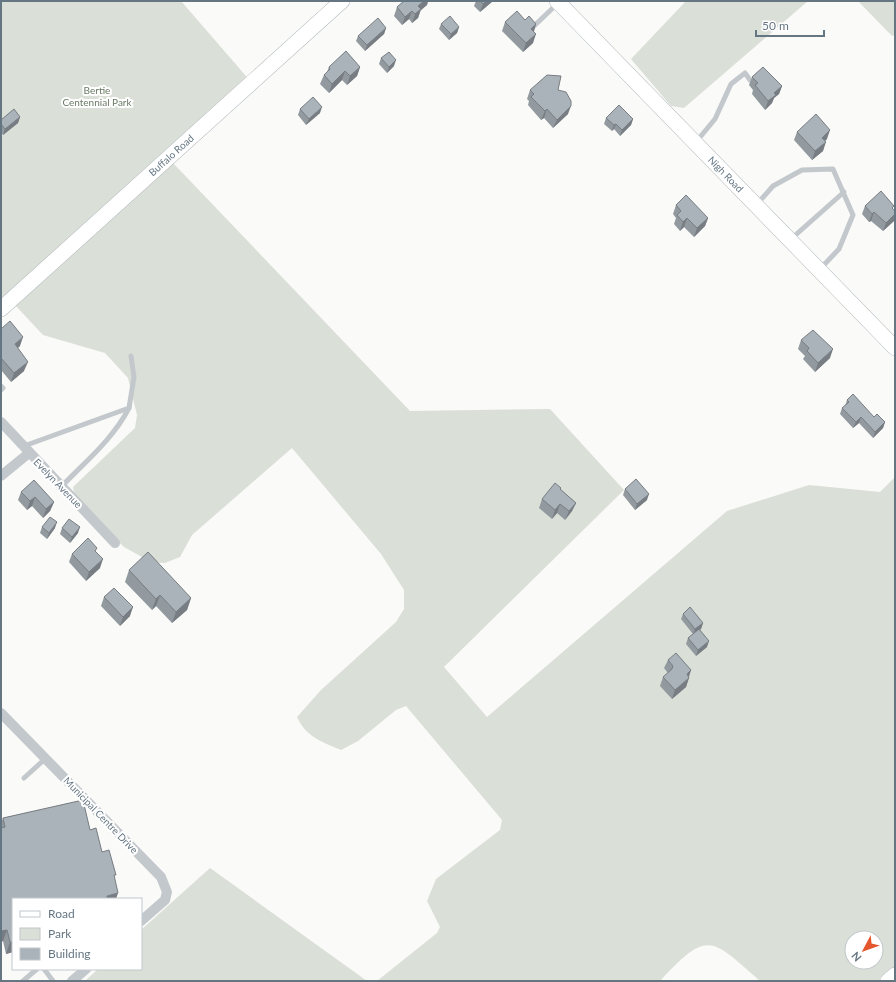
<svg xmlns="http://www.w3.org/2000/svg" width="896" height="982" viewBox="0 0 896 982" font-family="Lato,sans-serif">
<rect width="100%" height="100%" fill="#fafaf8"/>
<g fill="#dadfd7" fill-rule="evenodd">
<path d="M1 1H181L252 83 1 308Z"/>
<path d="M686 1H808L684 108 671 106 631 59Z"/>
<path d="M858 1H895V35L892 36Z"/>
<path d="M173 163 410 411 550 409 624 490 444 667 487 717 727 511 809 485 880 492 895 477V979L890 981H760C711 938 708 929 660 981H377L437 933 440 927 427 901 436 879 500 830 502 820 406 706 396 710 358 741 341 750C322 742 306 737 297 717L321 690 396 622 404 609V590L381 554 292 448 192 535 180 557 165 563 151 562 124 547 75 499 73 487 135 428 137 415 128 378 105 353 43 335 15 305ZM852 938H876V962H852Z"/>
<path d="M210 868 367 981H85L98 969H141V930Z"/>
</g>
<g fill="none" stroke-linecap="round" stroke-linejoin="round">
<g stroke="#b3babf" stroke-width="16">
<g id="secondary">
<path d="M557 1 895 348"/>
<path d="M1 309 342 1"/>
<path d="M888 981 895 975"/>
</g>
</g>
<g stroke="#c3c8cc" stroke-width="5">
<path d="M533 27 558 3"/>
<path d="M696 142 715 119 731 84 745 73 750 80"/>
<path d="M758 203 773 186 802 170 833 169 853 215 839 249 820 269"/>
<path d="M791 239 844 192"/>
<path d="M1 386 3 388 1 390"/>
<path d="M24 446 129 408 134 377 131 356"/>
<path d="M61 487C85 462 113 439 129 408"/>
<path d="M24 778 46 758"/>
<path d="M44 969 53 981"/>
<path d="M23 981 37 969"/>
</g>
<g stroke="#c3c8cc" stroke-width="10">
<path d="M1 422 115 543"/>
<path d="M1 476 29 453"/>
<path d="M1 713 161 877 167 892 165 900 141 921"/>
<path d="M72 981 86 969"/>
</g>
<use href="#secondary" stroke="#fff" stroke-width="15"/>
</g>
<g fill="#929a9f">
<path d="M404 1H428L427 5 421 9 418 18 412 23 409 19 402 25 394 16 397 7Z"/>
<path d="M476 1H493L480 12 474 6Z"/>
<path d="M525 20 536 24 534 32 533 43 523 52 502 31 505 22Z"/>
<path d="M441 24 459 27 457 33 449 40 439 29Z"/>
<path d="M386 28 384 34 365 51 356 41 358 36Z"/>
<path d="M381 58 394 66 387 73 379 64Z"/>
<path d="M329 67H360L357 76 347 85 342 80 329 93 320 84 324 75 327 72Z"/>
<path d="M752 77 782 86 779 94 774 98 772 103 765 110 752 94 753 90 749 85Z"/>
<path d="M530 90H558L568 114 553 128 544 118 541 120 528 105 529 101 527 99Z"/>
<path d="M300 109 320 113 306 125 298 115Z"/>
<path d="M20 117 18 123 3 135 1 132V120Z"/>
<path d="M606 118 633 119 631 125 620 136 614 129 612 131 604 124Z"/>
<path d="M797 132 827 139 825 141 823 151 812 160 794 140Z"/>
<path d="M676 205 708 218 705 226 694 237 684 227 680 231 674 224 676 218 673 214Z"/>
<path d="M865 206 893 208 894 221 883 231 871 221 869 222 862 214Z"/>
<path d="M1 329 20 346 18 348 24 371 11 382 1 370Z"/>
<path d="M801 340 830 358 815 372 803 359 805 356 798 349Z"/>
<path d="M847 400 874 417 885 422 883 428 873 438 859 423 853 428 840 414 842 408 845 406Z"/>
<path d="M561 488V490L576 503 572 511 565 520 557 513 552 519 539 508 542 499Z"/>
<path d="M625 489 647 500 635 510 623 495Z"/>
<path d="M21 492 54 502 50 511 43 518 32 506 27 510 18 500Z"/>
<path d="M42 527 55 528 47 539 40 533Z"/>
<path d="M62 528 78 533 70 543 60 534Z"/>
<path d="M96 552 100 568 86 581 69 562 72 554Z"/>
<path d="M129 570 191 598 187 610 172 623 156 606 152 610 125 582Z"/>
<path d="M104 597 130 616 120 626 101 606Z"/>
<path d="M683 614 703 623 701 629H700L707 647 696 656 686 644 688 638 693 634 681 619Z"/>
<path d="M668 660 691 670 686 687 672 699 660 686 663 677 668 673 664 668Z"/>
<path d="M83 800 13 899V952L6 954 3 941 1 942V823L3 818Z"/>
</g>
<g fill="#777d82">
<path d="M424 1H428L427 5 419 12 421 9 418 18 412 23 418 6Z"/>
<path d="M486 1H493L480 12 483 4Z"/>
<path d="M412 11 409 19 402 25 405 17Z"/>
<path d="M536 24 533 33 531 29Z"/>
<path d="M459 27 457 33 449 40 451 34Z"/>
<path d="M386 28 384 34 365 51 367 45Z"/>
<path d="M536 34 533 43 523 52 526 43Z"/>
<path d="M396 60 394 66 387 73 389 67Z"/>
<path d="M360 67 357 76 347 85 350 76Z"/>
<path d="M345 71 342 80 329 93 332 84Z"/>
<path d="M782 86 779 94 774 98 772 103 765 110 768 101 774 93Z"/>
<path d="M571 106 568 114 553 128 557 120Z"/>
<path d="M322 107 320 113 306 125 309 119Z"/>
<path d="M547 109 544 118 541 120 545 111Z"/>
<path d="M20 117 18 123 3 135 5 129Z"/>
<path d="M633 119 631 125 620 136 622 130Z"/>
<path d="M616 124 614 129 612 131 614 125Z"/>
<path d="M830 130 827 139 819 146 822 138Z"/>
<path d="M826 142 823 151 812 160 815 151Z"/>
<path d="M874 212 871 221 869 222 872 214Z"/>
<path d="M895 214V218L894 221 883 231 886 223Z"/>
<path d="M687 218 684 227 680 231 683 222Z"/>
<path d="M708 218 705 226 694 237 697 228Z"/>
<path d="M23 337 20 346 12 352 15 344Z"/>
<path d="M833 349 830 358 815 372 818 363Z"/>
<path d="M28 362 24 371 11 382 14 373Z"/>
<path d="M861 417 859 423 853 428 856 422Z"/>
<path d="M885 422 883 428 873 438 875 432Z"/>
<path d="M649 494 647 500 635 510 637 504Z"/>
<path d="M35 497 32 506 27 510 30 501Z"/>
<path d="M54 502 50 511 43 518 46 509Z"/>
<path d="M576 503 572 511 565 520 569 511Z"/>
<path d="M560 504 557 513 552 519 555 510Z"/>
<path d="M57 522 55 528 47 539 49 533Z"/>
<path d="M80 527 78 533 70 543 72 537Z"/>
<path d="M103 559 100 568 86 581 89 572Z"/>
<path d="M160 595 156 606 152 610 156 599Z"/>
<path d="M191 598 187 610 172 623 176 612Z"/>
<path d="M133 607 130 616 120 626 123 617Z"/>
<path d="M703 623 701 629 693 635 695 629Z"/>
<path d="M709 641 707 647 696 656 698 650Z"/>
<path d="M691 670 688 679 687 674Z"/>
<path d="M689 678 686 687 672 699 675 690Z"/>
<path d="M118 893 116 899H106L107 896Z"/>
<path d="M7 930 3 941 1 942V931Z"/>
<path d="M10 942H13V952L6 954Z"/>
</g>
<g fill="#aab3b9" stroke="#777d82">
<path d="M404 1H424L418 6 421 9 415 14 412 11 405 17 397 7Z"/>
<path d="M481 1H486L483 4Z"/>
<path d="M517 11 525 20 529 16 536 24 531 29 536 34 526 43 505 22Z"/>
<path d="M450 16 459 27 451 34 441 24Z"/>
<path d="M378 18 386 28 367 45 358 36Z"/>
<path d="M346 51 360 67 350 76 345 71 332 84 324 75 330 69 329 67Z"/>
<path d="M389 52 396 60 389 67 381 58Z"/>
<path d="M763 67 782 86 774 93 776 95 768 101 755 85 758 83 752 77Z"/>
<path d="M547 75 561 76 558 90 566 92 571 101V106L557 120 547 109 545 111 531 97 534 94 530 90Z"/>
<path d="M313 97 322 107 309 119 300 109Z"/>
<path d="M619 105 633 119 622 130 616 124 614 125 606 118Z"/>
<path d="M14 109 20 117 5 129 1 124V120Z"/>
<path d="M816 114 830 130 822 138 826 142 815 151 797 132Z"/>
<path d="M881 191 894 206 892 208 895 211V214L886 223 874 212 872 214 865 206Z"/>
<path d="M686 195 708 218 697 228 687 218 683 222 677 215 681 211 676 205Z"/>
<path d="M10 321 23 337 15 344 28 362 14 373 1 358V329Z"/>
<path d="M813 330 833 349 818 363 807 351 809 348 801 340Z"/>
<path d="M853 394 874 417 877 414 885 422 875 432 861 417 856 422 842 408 849 402 847 400Z"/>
<path d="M636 479 649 494 637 504 625 489Z"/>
<path d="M34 480 54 502 46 509 35 497 30 501 21 492Z"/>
<path d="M555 483 561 488 560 489 576 503 569 511 560 504 555 510 542 499Z"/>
<path d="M50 517 57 522 49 533 42 527Z"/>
<path d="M69 519 80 527 72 537 62 528Z"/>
<path d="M88 538 97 548 95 551 103 559 89 572 72 554Z"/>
<path d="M148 552 191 598 176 612 160 595 156 599 129 570Z"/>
<path d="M114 588 133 607 123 617 104 597Z"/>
<path d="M690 607 703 623 695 629 683 614Z"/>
<path d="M699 629 709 641 698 650 688 638Z"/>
<path d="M676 653 691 670 687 674 689 678 675 690 663 677 672 669 673 666 668 660Z"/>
<path d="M83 800 90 830 96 828 102 852 109 850 116 875H114L118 893 107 896V899H13V942H10L7 930 1 931V828L5 827 3 818Z"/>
</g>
<g text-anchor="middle" stroke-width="4" stroke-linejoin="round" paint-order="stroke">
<g font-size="10" fill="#687a64" stroke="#fff">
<text x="97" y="94">Bertie<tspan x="97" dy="12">Centennial Park</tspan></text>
</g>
<g font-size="10" fill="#657683" stroke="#fff">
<text transform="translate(171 155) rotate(-42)" y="4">Buffalo Road</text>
<text transform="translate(726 174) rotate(46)" y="4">Nigh Road</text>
<text transform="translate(58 483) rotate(46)" y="4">Evelyn Avenue</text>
<text transform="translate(101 815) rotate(46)" y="4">Municipal Centre Drive</text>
</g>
</g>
<rect width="896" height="982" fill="none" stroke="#657683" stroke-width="4"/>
<rect x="12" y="898" width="130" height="72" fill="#ffffff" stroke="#c1c8cd"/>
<rect x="20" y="911" width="20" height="6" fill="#ffffff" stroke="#c1c8cd"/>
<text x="48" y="918" font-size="12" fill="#657683">Road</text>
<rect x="20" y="928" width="20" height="12" fill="#dadfd7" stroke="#c1c8cd"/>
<text x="48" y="938" font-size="12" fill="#657683">Park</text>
<rect x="20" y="948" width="20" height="12" fill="#aab3b9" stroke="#c1c8cd"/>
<text x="48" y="958" font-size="12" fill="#657683">Building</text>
<g transform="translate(864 950) rotate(229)"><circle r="19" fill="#ffffff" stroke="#c1c8cd"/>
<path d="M0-3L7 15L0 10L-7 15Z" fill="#e4572e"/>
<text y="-6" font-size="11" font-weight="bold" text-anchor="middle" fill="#657683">N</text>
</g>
<path d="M756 30v6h68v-6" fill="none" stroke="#657683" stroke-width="2"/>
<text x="762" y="30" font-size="12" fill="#657683" stroke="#ffffff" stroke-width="3" paint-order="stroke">50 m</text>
</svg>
